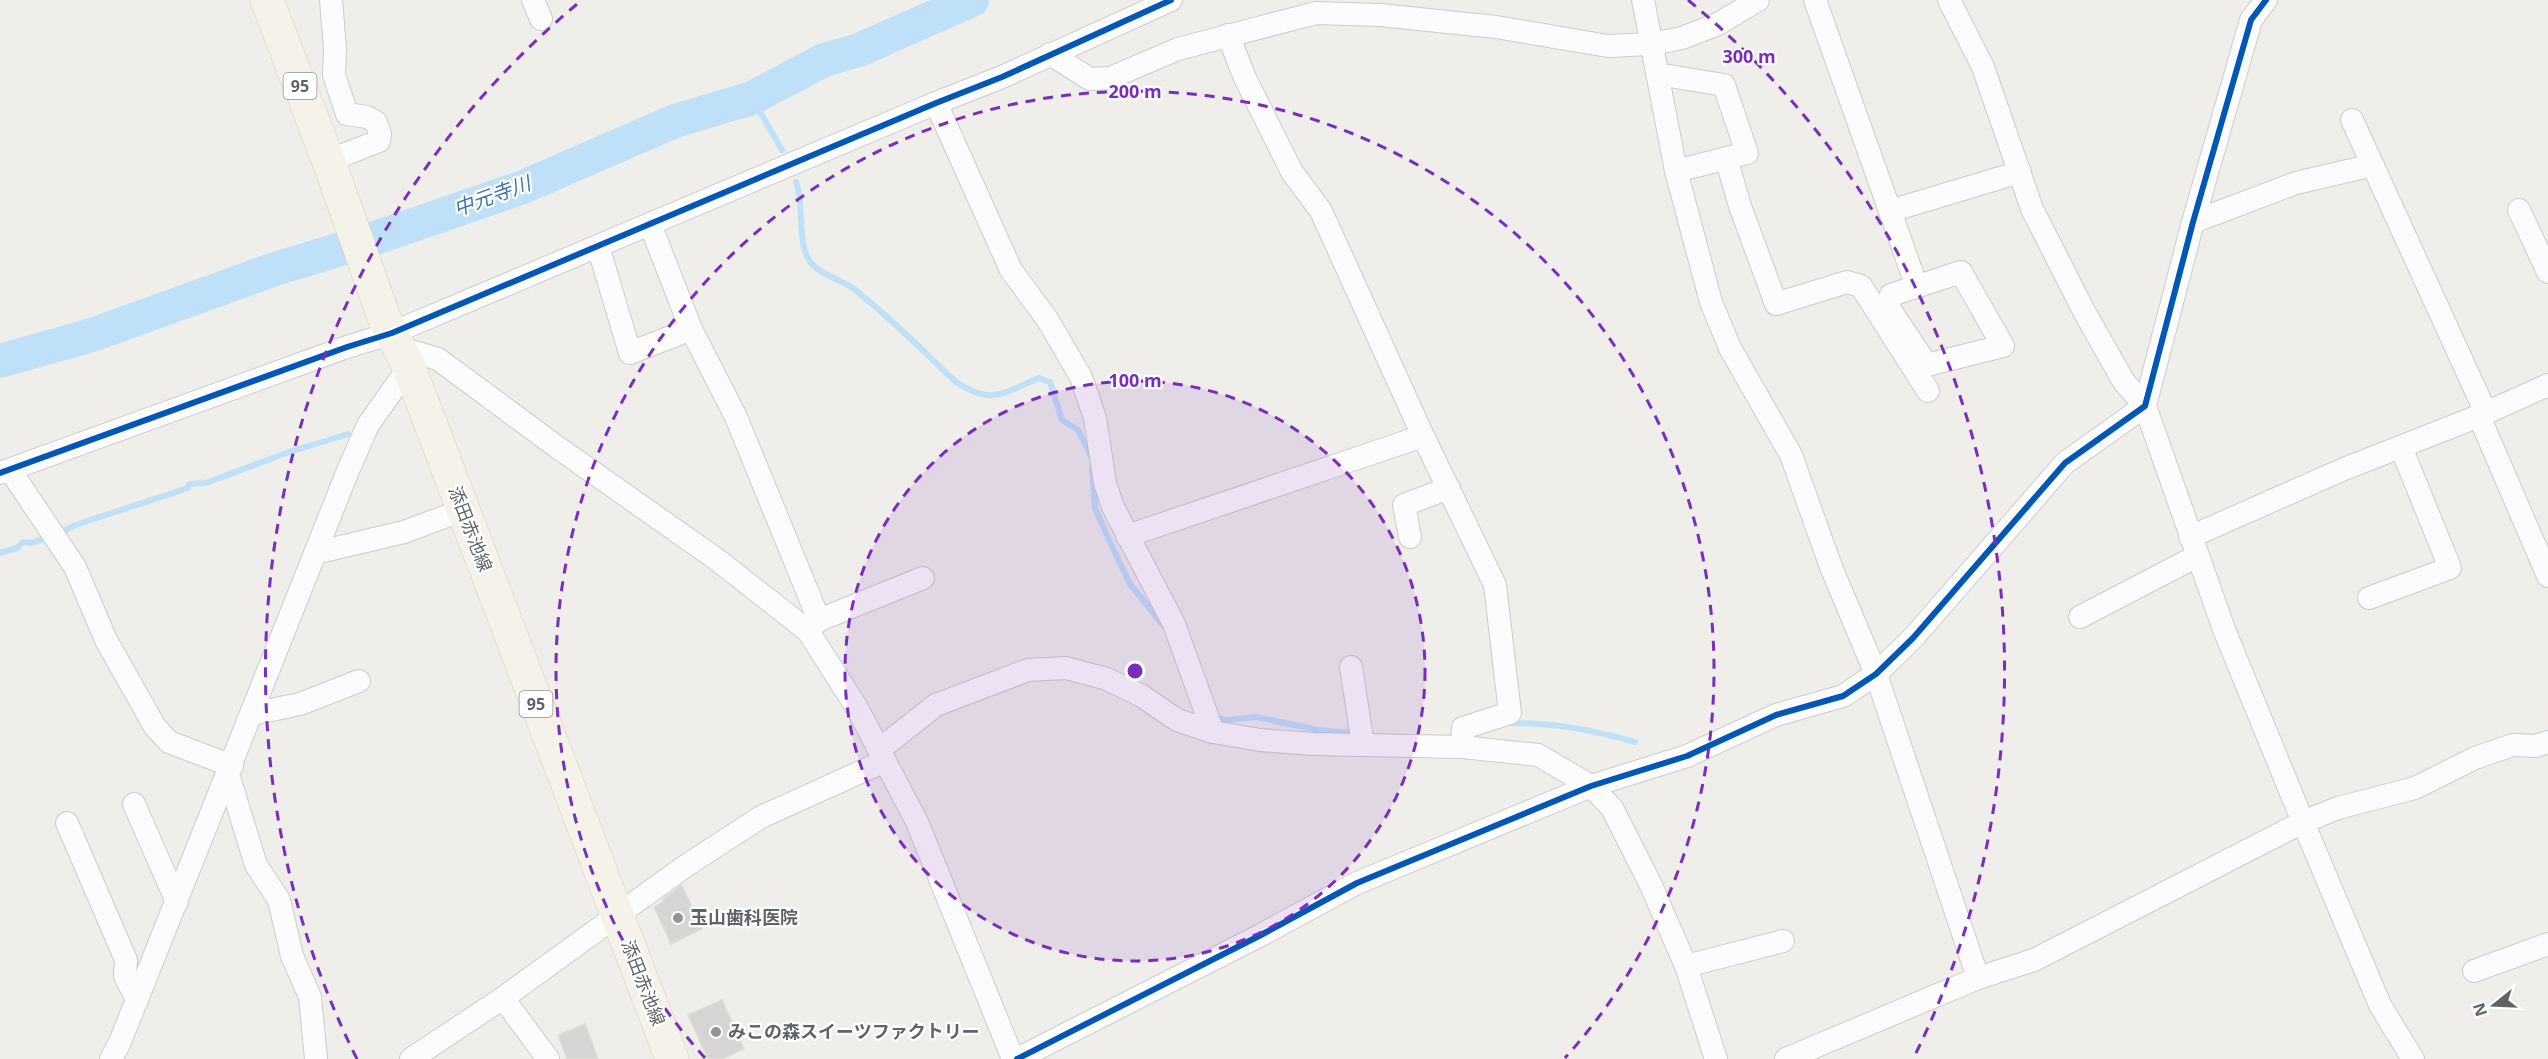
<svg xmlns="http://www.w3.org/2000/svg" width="2548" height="1059" viewBox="0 0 2548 1059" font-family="'Open Sans','Noto Sans JP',sans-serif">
<rect width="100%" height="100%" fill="#efeeea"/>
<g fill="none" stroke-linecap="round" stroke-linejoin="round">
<g stroke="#bfe0f9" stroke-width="6">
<path d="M752 98 782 150"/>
<path d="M796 182C805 205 796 244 811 263 822 276 841 279 854 289 890 317 923 351 956 382 993 406 1002 393 1039 378L1050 382 1062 420 1078 430 1091 456"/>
<path d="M1092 469 1095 508 1110 542 1130 584 1163 625"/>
<path d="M59 534 75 525 188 488 189 484 206 483 289 452 348 434"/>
<path d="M0 553 17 548 23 542 31 543 50 537"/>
<path d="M1214 718 1228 720 1256 717 1324 731 1355 733"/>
<path d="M1506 723C1555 723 1589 729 1635 742"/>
</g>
<path stroke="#bfe0f9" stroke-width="34" d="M0 361 92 335 275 269 364 242 523 187 675 121 752 98 824 60 859 50 972 0"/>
</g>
<g fill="#d6d5d3" stroke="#deddd9" stroke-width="1.5">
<path d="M682 885 702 929 671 944 654 907 664 901 663 899Z"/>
<path d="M722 1000 744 1049 722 1059H708L688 1015Z"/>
<path d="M585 1024 598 1059H567L558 1035Z"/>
</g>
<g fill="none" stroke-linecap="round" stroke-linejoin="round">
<g stroke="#cbcccc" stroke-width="24">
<g id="street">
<path d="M533 0 541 19"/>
<path d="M1643 0 1676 171 1711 302 1730 348 1791 455 1831 567 1876 674 1978 978"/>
<path d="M1815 0 1917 287"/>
<path d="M1949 0 1983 67 2032 209 2085 313 2124 382 2145 406 2225 632 2303 822 2380 1005 2413 1059"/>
<path d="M1228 35 1245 78 1292 172 1321 211 1423 436"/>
<path d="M1050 54 1090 79 1110 78 1178 49 1316 13 1380 15 1496 27 1608 46 1651 44 1682 38 1718 24 1758 0"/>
<path d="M1657 74 1724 85 1747 153 1676 171"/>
<path d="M936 103 1011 270 1047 319 1081 377 1095 418 1105 483 1113 507 1174 624 1213 732"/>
<path d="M2352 120 2486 413"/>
<path d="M1726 158 1740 206 1776 304 1847 282 1861 286 1928 391"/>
<path d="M328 161 379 141 380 134 376 122 367 117 347 114 334 75 335 49 331 0"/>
<path d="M2519 210 2548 272"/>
<path d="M1890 211 2020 172"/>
<path d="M2193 222 2296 183 2373 165"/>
<path d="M650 224 691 329 736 417 819 620 808 631"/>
<path d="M598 246 630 353 691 329"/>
<path d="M1961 272 2003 346 1927 365 1887 305 1891 295Z"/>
<path d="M401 348 438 359 557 447 719 561 808 631 857 708 917 822 1013 1059"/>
<path d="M2479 416 2548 576"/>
<path d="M10 470 75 567 106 640 155 727 169 742 232 766"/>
<path d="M0 473 347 347 392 333 936 103 1002 77 1171 0"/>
<path d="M1127 536 1423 436 1495 585 1510 713 1463 728 1462 747"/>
<path d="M1410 537 1404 505 1449 488"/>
<path d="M2190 537 2344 469 2479 416 2548 385"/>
<path d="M315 553 404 532 463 510"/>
<path d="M2369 598 2450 568 2401 447"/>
<path d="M2080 617 2197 556"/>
<path d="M819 620 923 578"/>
<path d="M1351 667 1363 745"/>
<path d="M252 714 300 704 359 681"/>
<path d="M880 749 936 705 1028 670 1066 668 1107 679 1142 696 1177 720 1213 732 1260 740 1314 744 1462 747 1538 755 1591 786 1612 808 1649 881 1686 966 1716 1059"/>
<path d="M228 774 256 865 279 900 292 956 310 997 316 1059"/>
<path d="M134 804 177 902"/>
<path d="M67 823 126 960 125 976 137 1000"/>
<path d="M1686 966 1783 941"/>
<path d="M2474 971 2548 944"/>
<path d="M503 998 548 1059"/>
<path d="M111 1059 120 1042 347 473 368 425 409 367"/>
<path d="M411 1059 503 998 684 867 761 817 885 761"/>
<path d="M1017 1059 1261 935 1357 883 1591 786 1687 756 1776 715 1843 696 1876 674 1913 638 2065 463 2145 406 2193 222 2251 20 2266 0"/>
<path d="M1786 1059 1978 978 2034 960 2303 822 2338 808 2415 788 2475 758 2513 745 2536 746 2548 742"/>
</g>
</g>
<g stroke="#d7ceb8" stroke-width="34">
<path id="primary" d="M267 0 333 173 385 320 409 367 672 1059"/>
</g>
<use href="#street" stroke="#fdfcfc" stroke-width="22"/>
<use href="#primary" stroke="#f4f2e9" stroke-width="33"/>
<g stroke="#fff" stroke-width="10">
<g id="cycleway">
<path d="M0 473 347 347 392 333 936 103 1002 77 1171 0"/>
<path d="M1017 1059 1261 935 1357 883 1591 786 1687 756 1776 715 1843 696 1876 674 1913 638 2065 463 2145 406 2193 222 2251 20 2266 0"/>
</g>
</g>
<use href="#cycleway" stroke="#0057b8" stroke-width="6"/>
</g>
<circle cx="1135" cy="671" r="290" fill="#7b2cbf" fill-opacity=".12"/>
<g fill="none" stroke="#7b2cbf" stroke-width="3" stroke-dasharray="10 8">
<circle cx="1135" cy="671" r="290"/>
<path d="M705 1058A579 579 0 1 1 1565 1058"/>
<path d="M357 1059A869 869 0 0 1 582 0M1688 0A869 869 0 0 1 1913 1059"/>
</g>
<g fill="#919496" stroke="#fff" stroke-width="2">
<circle cx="678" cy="918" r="6"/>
<circle cx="716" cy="1032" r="6"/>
</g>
<g text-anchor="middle" stroke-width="4.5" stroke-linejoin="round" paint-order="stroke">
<g fill="#fff" stroke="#8f9295" stroke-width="1.5">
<rect x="283.5" y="73" width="33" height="26" rx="4.5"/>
<rect x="519.5" y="691" width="33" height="26" rx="4.5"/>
</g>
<g font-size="16" font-weight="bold" fill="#5f6368">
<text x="300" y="92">95</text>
<text x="536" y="710">95</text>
</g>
<g font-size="18" fill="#5f6368" stroke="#fff">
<text transform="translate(470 529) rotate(69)" y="6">添田赤池線</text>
<text transform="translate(643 983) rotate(69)" y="6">添田赤池線</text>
</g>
<g font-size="18" font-weight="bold" fill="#5f6368" stroke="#fff" text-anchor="start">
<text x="690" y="924">玉山歯科医院</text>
<text x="728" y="1038">みこの森スイーツファクトリー</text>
</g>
<g font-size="20" font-style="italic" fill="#4174aa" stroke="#fff">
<text transform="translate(492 196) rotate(-20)" y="7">中元寺川</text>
</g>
</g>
<circle cx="1135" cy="671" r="9" fill="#7b2cbf" stroke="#fff" stroke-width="3"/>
<g font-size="18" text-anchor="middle" font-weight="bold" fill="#7b2cbf" stroke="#fff" stroke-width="4.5" stroke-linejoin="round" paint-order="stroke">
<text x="1749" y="63">300 m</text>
<text x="1135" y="98">200 m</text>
<text x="1135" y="387">100 m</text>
</g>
<g transform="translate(2494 1005) rotate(252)" stroke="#ffffff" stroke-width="4.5" paint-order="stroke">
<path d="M0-4.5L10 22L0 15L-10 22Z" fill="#5f6368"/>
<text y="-9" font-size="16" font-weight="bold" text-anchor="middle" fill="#5f6368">N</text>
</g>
</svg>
